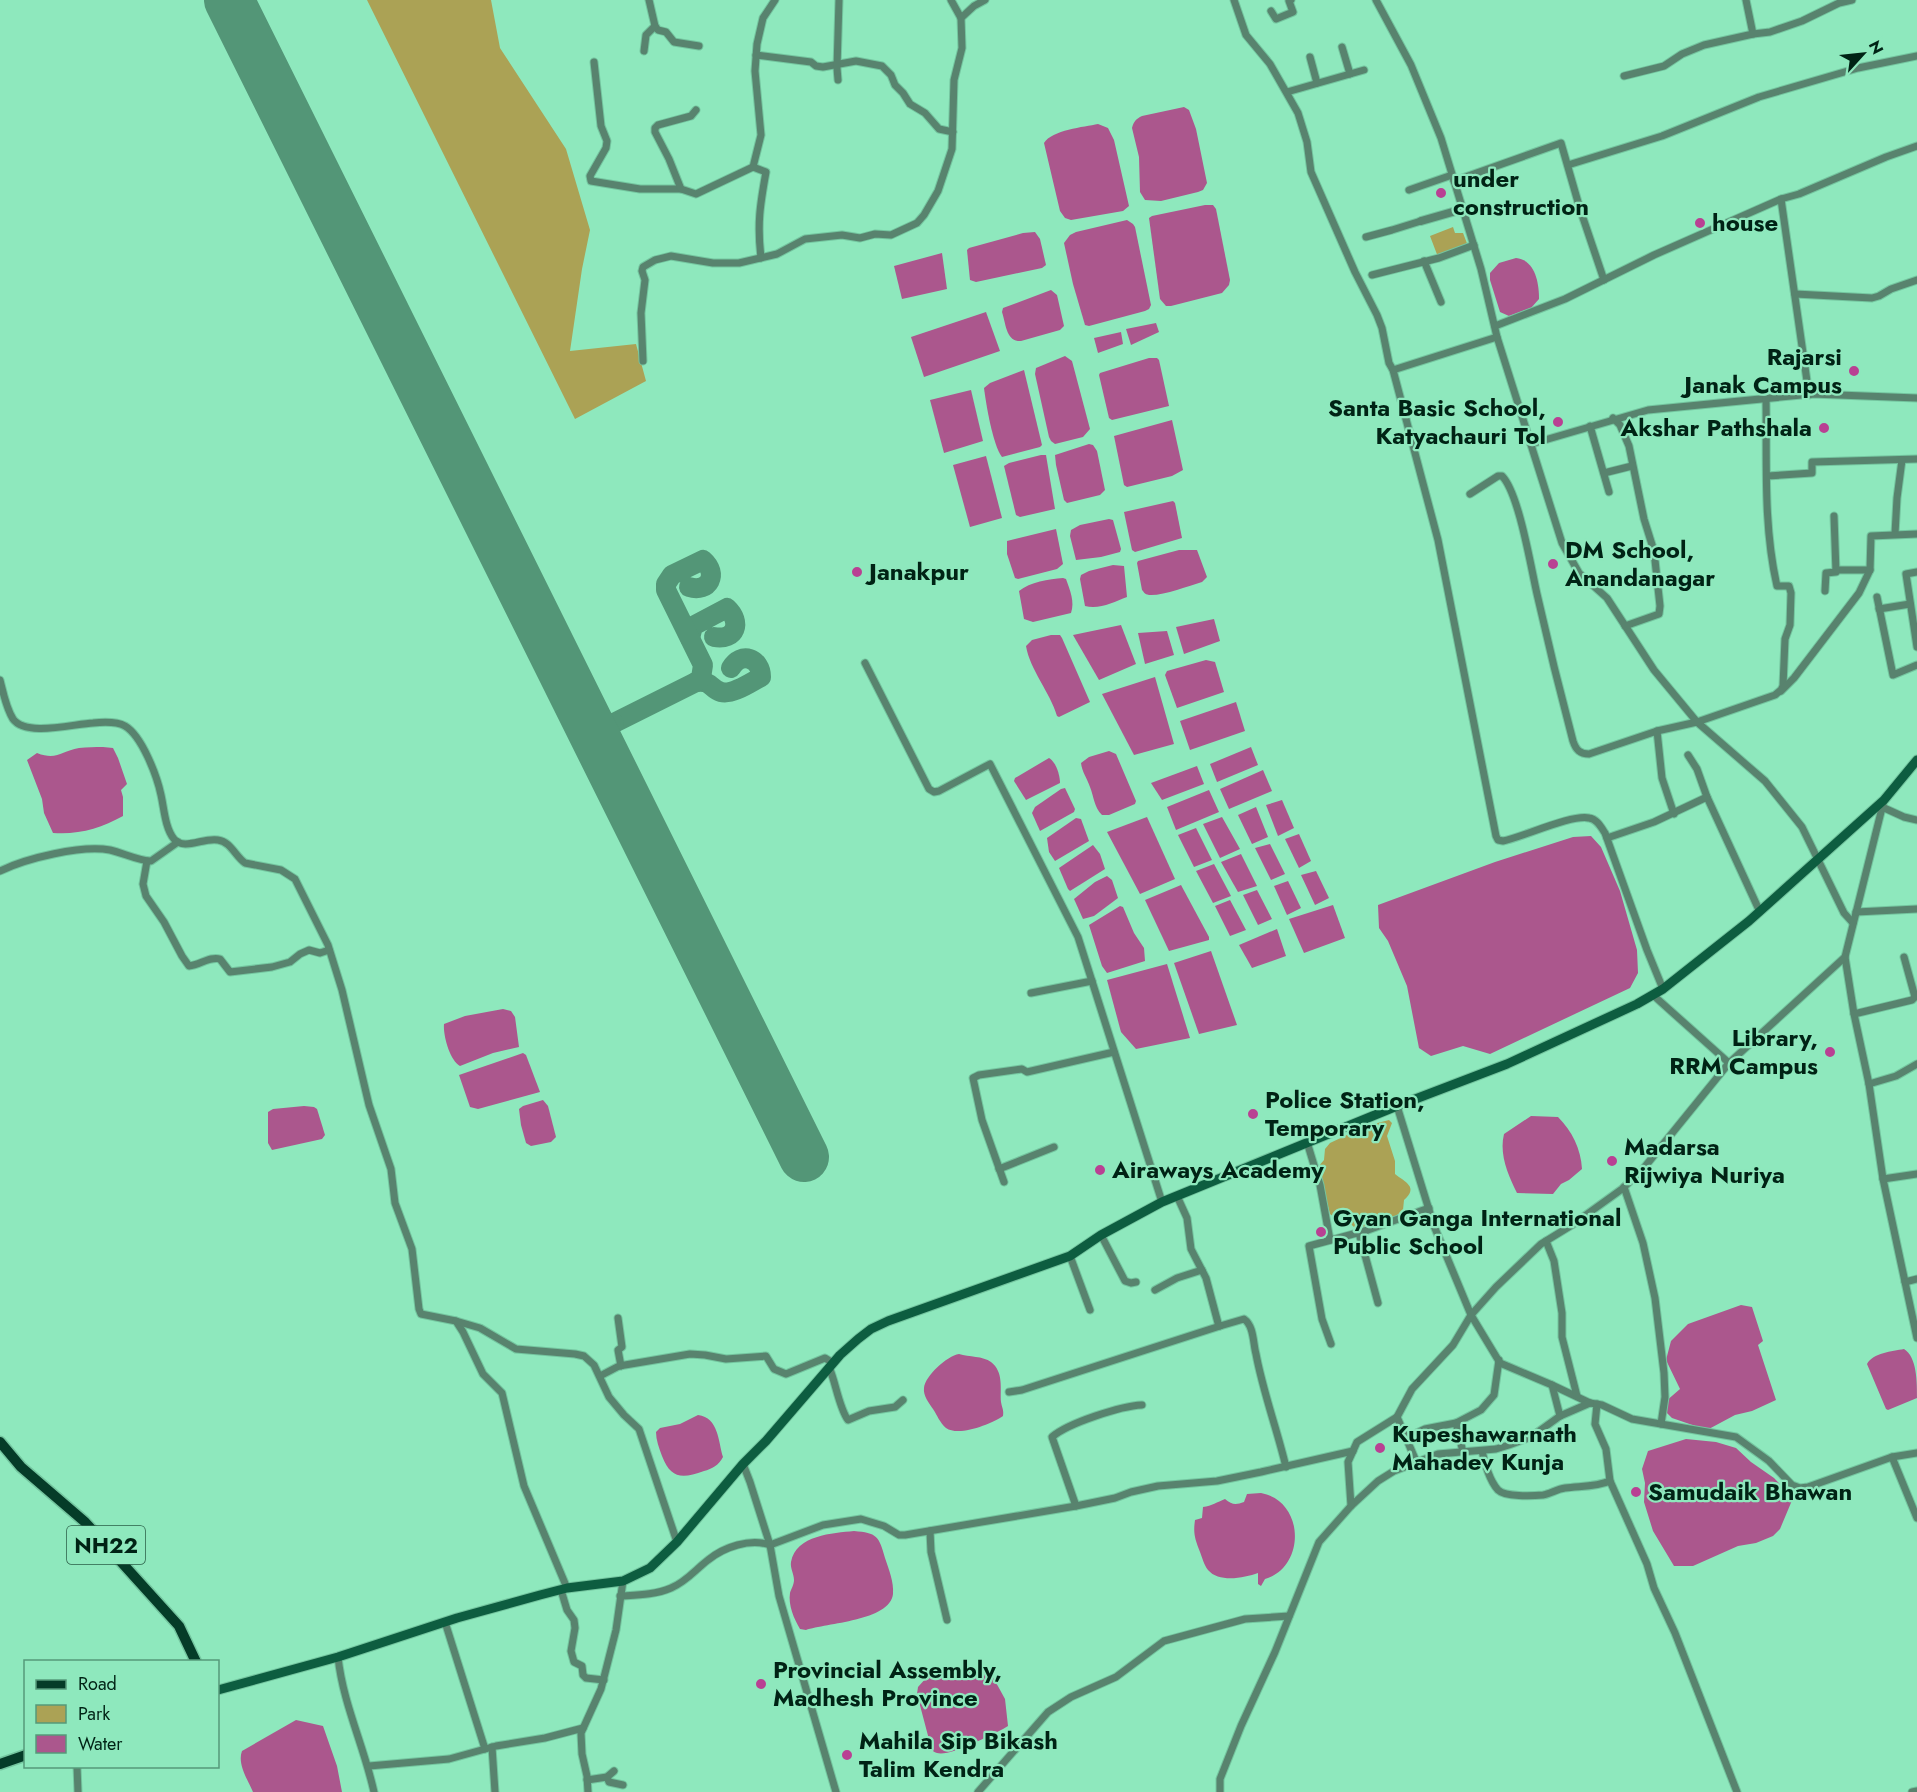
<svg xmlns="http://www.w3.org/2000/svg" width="1917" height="1792" viewBox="0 0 1917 1792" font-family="Jost,sans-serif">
<rect width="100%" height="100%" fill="#8ee8bd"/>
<g fill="#aba255">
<path d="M367 0H491L500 48 566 149 590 230 582 269 570 351 636 344 646 381 575 419Z"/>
<path d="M1453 227 1455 233H1463L1468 246 1438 257 1430 236Z"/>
<path d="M1389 1120 1392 1123 1387 1136 1395 1161V1174C1405 1182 1419 1187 1404 1200L1403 1210C1391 1222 1370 1228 1354 1227L1342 1216 1334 1217 1330 1214 1318 1167 1324 1160 1325 1149 1330 1143 1366 1126Z"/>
</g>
<g fill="#ab578d">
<path d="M1184 107 1189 110 1196 129 1207 183 1203 190 1198 192 1161 201 1145 200 1140 192 1139 157 1132 128C1134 121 1136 119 1142 116Z"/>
<path d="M1098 124 1108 128 1114 140 1129 206 1123 211 1071 220 1065 218 1060 211 1044 143C1052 130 1084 127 1098 124Z"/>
<path d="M1205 205H1213L1216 209 1230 280 1229 285 1222 293 1171 306H1166L1160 299 1149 218 1152 216Z"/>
<path d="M1127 220 1133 224 1135 227 1151 305 1149 309 1145 311 1089 326 1085 325 1073 284 1064 243 1070 235 1076 232Z"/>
<path d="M1035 232 1040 239 1046 265 1042 268 976 282 970 280 967 250 969 248 1023 233Z"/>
<path d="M942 253 947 289 902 299 894 266Z"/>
<path d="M1516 258C1535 260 1539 282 1539 299L1531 308 1509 316 1500 312 1490 280V273L1499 263Z"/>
<path d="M1051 290 1057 295 1064 326 1060 330 1021 341C1006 342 1006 324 1002 312L1003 308Z"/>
<path d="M986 312 1000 351 924 377 911 337Z"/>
<path d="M1156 323 1159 332 1131 345 1126 329Z"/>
<path d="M1121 332 1123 344 1098 353 1094 338Z"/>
<path d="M1065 356 1072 361 1090 429 1083 437 1055 444 1051 441 1049 437 1035 374 1036 368Z"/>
<path d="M1149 358H1157L1159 360 1169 406 1112 420 1109 418 1099 375 1100 373Z"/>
<path d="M1024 370 1042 445 1040 447 1002 457C993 446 986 404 984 388L990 383Z"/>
<path d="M971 390 983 441 944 453 930 400Z"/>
<path d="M1172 420 1183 470 1172 476 1127 487 1124 485 1114 436Z"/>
<path d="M1089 444 1093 445 1097 451 1105 490 1100 495 1067 503 1064 500 1056 465 1055 455Z"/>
<path d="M1041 455H1046L1055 509 1020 517 1016 515 1004 466 1009 463Z"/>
<path d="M986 456 1002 518 970 527 953 465Z"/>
<path d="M1173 501 1175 503 1182 538 1135 552 1132 550 1124 512Z"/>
<path d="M1109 519 1113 520 1121 549 1120 552 1101 557 1076 560 1070 536 1071 530 1080 525Z"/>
<path d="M1056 529 1063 564 1057 569 1018 579 1015 578 1007 554V541Z"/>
<path d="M1179 550H1197L1207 577 1202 582C1188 586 1163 596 1149 595 1144 594 1145 593 1142 590L1137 563 1138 561Z"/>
<path d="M1113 565 1124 566 1127 597C1114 602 1099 610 1085 606L1080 579 1081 575 1089 571Z"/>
<path d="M1063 578 1066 579C1070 590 1075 602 1071 613L1033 622 1024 619 1019 591C1030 582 1049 579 1063 578Z"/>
<path d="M1214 619 1220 641 1184 654 1176 627Z"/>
<path d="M1121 625 1136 664 1099 680 1073 635Z"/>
<path d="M1167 631 1174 655 1145 664 1138 633Z"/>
<path d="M1051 635H1060L1062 638 1090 702 1059 717 1057 716C1050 692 1030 670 1026 646L1032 640Z"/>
<path d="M1206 660 1215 662 1224 692 1177 708 1165 675 1167 671Z"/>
<path d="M1155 677 1174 744 1134 755 1102 694Z"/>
<path d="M1236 702 1245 731 1190 750 1180 721Z"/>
<path d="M103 747 113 748 118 758 127 784 121 790 123 797V816C101 828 79 835 53 833L44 813 42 799 27 760 37 753C57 761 61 751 79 748 87 747 95 747 103 747Z"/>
<path d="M1251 747 1258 765 1217 782 1210 764Z"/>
<path d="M1109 751 1116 754 1136 801 1135 804 1109 815H1102C1094 807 1094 797 1090 787 1087 778 1082 772 1081 763L1089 757Z"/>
<path d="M1049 758C1056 762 1060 775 1060 783L1026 800 1014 781 1015 778Z"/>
<path d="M1197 766 1204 784 1162 800 1151 783Z"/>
<path d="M1263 770 1272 791 1229 809 1220 789Z"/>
<path d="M1065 788 1075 809 1074 812 1040 831 1032 813 1035 807 1061 789Z"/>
<path d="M1209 790 1219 812 1176 830 1167 807Z"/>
<path d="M1282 800 1294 828 1278 836 1266 805Z"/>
<path d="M1256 807 1268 837 1252 844 1238 815Z"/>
<path d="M1147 817 1175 879 1140 894 1107 832Z"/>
<path d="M1222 817 1240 849 1220 858 1203 824Z"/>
<path d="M1076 818 1081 819 1089 841 1055 861 1049 852 1047 838Z"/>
<path d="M1196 828 1212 860 1194 867 1178 835Z"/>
<path d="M1299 834 1311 861 1299 868 1285 839Z"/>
<path d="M1591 836 1601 847 1620 891 1637 950 1638 973 1630 988 1490 1054 1463 1046 1431 1056 1419 1048 1407 986 1388 941 1379 928 1378 905 1495 862 1573 837Z"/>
<path d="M1270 844 1285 874 1271 880 1255 848Z"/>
<path d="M1093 845 1100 854 1105 869 1070 891 1068 889 1059 868Z"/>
<path d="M1241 854 1257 886 1238 892 1221 862Z"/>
<path d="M1214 864 1231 896 1213 903 1196 871Z"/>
<path d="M1316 871 1329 898 1315 905 1301 875Z"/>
<path d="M1107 876 1112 880 1118 898 1094 916 1083 919 1074 899 1095 882Z"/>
<path d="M1288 881 1301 908 1287 915 1274 886Z"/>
<path d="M1181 885 1209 937V940L1169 951 1145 900Z"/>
<path d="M1257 890 1272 919 1258 925 1243 895Z"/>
<path d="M1230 900 1246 930 1230 936 1215 906Z"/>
<path d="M1333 905 1345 938 1304 953 1289 919Z"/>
<path d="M1120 906 1123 907 1134 933 1144 948 1145 961 1107 973 1102 966 1089 925Z"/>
<path d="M1277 929 1286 956 1252 968 1239 945Z"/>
<path d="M1211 951 1237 1025 1199 1034 1174 963Z"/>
<path d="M1167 964 1190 1038 1136 1049 1121 1032 1107 980Z"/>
<path d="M503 1009 511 1011 515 1017 519 1047 493 1053 460 1066C450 1060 443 1036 444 1024L465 1016Z"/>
<path d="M523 1053 526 1055 540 1092 478 1109 470 1107 459 1075Z"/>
<path d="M543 1100 548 1106 556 1137 551 1142 531 1146 526 1143 521 1125 519 1109 523 1106Z"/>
<path d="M304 1106 314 1107 317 1109 325 1135 322 1139 272 1150 268 1143V1112L273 1109Z"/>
<path d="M1531 1116 1558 1117C1572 1131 1581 1149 1582 1169L1569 1180 1561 1184 1553 1194 1517 1193C1508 1175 1499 1154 1504 1134Z"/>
<path d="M1741 1305 1752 1307 1763 1341 1758 1345 1776 1400 1752 1411 1735 1415 1707 1430 1672 1418 1665 1411V1402L1680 1389 1666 1360 1671 1341 1688 1324Z"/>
<path d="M1904 1349C1917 1357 1917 1382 1917 1398L1888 1410 1886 1409 1867 1364C1873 1353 1892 1351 1904 1349Z"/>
<path d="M959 1354C969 1357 983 1356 991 1362 1004 1372 1000 1389 1001 1402 1002 1408 1004 1410 1003 1416 991 1424 959 1437 946 1428 940 1423 937 1415 933 1409 929 1403 923 1396 924 1388 925 1376 947 1356 959 1354Z"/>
<path d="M698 1415C719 1418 718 1441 723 1457 719 1465 712 1469 704 1471 682 1479 671 1479 662 1456 659 1448 656 1440 656 1432L660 1428 680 1424Z"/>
<path d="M1686 1439 1716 1442 1736 1448 1751 1462 1774 1478 1793 1498 1780 1529 1773 1536 1756 1543 1738 1546 1693 1566H1674L1653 1531 1644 1502 1645 1483 1642 1469 1648 1451Z"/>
<path d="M1261 1493C1305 1501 1306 1567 1265 1579L1261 1586 1258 1584V1573C1244 1578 1219 1583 1208 1570 1204 1565 1202 1557 1200 1552 1195 1539 1193 1534 1195 1520L1202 1518 1203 1507C1212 1506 1217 1502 1225 1499 1232 1505 1236 1505 1244 1502L1247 1494Z"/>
<path d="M854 1531C877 1533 879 1536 885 1558 889 1570 894 1582 893 1594 890 1621 826 1623 806 1630L800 1629C794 1619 788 1605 790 1593 791 1589 794 1585 794 1580 794 1574 790 1568 791 1562 796 1535 833 1533 854 1531Z"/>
<path d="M982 1666 988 1668 1005 1699 1008 1726 1003 1729C990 1735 950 1757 937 1753 933 1752 932 1750 931 1747L917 1694 918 1687 927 1677Z"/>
<path d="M296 1720 323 1726 337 1766 342 1792H253C248 1780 237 1764 242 1751Z"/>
</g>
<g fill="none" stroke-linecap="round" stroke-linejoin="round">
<g stroke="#539677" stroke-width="20">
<path d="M690 638 693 626 727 608C742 622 736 641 714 637"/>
<path d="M696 682C712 680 710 689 721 692 733 695 751 682 761 677 761 658 741 651 731 668"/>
<path d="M582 710C591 720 600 725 614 723L696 682 701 678 703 665 666 590V584L672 575 703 560C719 574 709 593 689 587"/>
<path d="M604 755C603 741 604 732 614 723"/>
</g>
<path stroke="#539677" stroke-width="50" d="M229 0 804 1157"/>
<g stroke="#74c59f" stroke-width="9">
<g id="minor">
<path d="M951 0 961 18"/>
<path d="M1234 0 1246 35 1270 64 1298 113 1307 142 1311 172 1355 272 1377 315 1382 328 1389 363 1393 370 1438 540 1496 836 1498 840 1503 841C1523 837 1572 814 1589 818 1597 819 1601 827 1605 833L1647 950 1663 989"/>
<path d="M1376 0 1411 65 1441 138 1481 269 1497 337 1562 543 1579 573 1607 598 1654 670 1697 722 1765 781 1802 827 1844 913 1853 923"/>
<path d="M1746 0 1753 34"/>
<path d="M1271 11 1276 19 1293 12 1289 1 1291 0"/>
<path d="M655 26 658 30 666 32 674 42 699 46"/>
<path d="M1342 47 1350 74"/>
<path d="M644 51 646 35 655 26 649 0"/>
<path d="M756 55 811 62 816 66 823 67 856 61 882 66 891 75 895 85 903 93 910 104 925 113 939 129 953 132"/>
<path d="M1310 57 1317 83"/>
<path d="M594 62 601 126 607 141 606 148 590 176 591 181 640 189H681"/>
<path d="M1624 76 1664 66 1682 54 1704 45 1753 34 1770 32 1802 21 1839 3 1852 0"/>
<path d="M838 80 837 68 839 0"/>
<path d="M1287 92 1364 70"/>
<path d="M696 110 691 116 658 125 655 128V132L669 159 681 189 696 194 753 167 761 135 755 71 757 44 763 18 775 0"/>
<path d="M1568 165 1662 136 1759 97 1858 68 1917 56"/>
<path d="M753 167 766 172C760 205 757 224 761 258"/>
<path d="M1454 181 1561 143 1580 209 1604 280"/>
<path d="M1409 190 1452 175"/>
<path d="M1781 199 1799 194 1886 157 1917 146"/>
<path d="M1366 237 1392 230 1421 221"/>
<path d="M1424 261 1441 302"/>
<path d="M1372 275 1439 258 1474 245"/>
<path d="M1795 294 1872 298 1879 296 1891 289 1917 280"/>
<path d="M1495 326 1565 299 1654 255 1781 199 1809 395"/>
<path d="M643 361 641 313 645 280 642 271 643 267 655 260 671 256 713 263H739L777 254 805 239 842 235 860 238 875 234 891 235 917 223 924 215 938 191 952 149 954 80 962 48 961 18 974 6 985 0"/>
<path d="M1393 370 1497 337"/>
<path d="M1613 418 1620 425 1629 446 1644 519 1654 551 1660 606 1659 614 1625 626"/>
<path d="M1590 426 1609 492"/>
<path d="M1531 444 1648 410 1812 394 1917 398"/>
<path d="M1604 473 1632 466"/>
<path d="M1767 476 1812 473V462L1917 459"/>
<path d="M1470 494 1498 476H1502C1519 493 1531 568 1537 594 1548 643 1560 692 1573 741 1576 750 1580 754 1589 754L1657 731 1697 722 1775 695 1781 690 1783 686 1785 639 1790 625 1791 593 1789 586H1777C1763 525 1767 460 1766 398"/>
<path d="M1895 534 1897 498 1902 460"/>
<path d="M1836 570H1870"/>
<path d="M1917 572 1906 574 1917 647"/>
<path d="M1825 591 1826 573 1836 572 1834 516"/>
<path d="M1877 597 1893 675 1917 665"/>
<path d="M1879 609 1910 604"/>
<path d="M865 663 929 789 934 792 939 791 990 764 1078 937 1162 1202"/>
<path d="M0 680C3 692 6 708 13 719 26 737 73 724 93 723 103 722 116 721 125 726 142 736 157 776 161 795 164 808 165 828 174 839 184 851 204 837 218 840 231 842 235 856 245 863L281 870 295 879 328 945 342 990 369 1105 391 1169 395 1203 412 1249 419 1309 421 1314 456 1321 463 1332 483 1374 502 1393 524 1486 567 1588"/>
<path d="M1781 691 1794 678 1859 593 1870 570 1871 536 1917 534"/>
<path d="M1657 731 1662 778 1674 814"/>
<path d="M1688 755 1697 769 1707 797 1760 912"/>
<path d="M1884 800 1845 957 1854 1014 1869 1084 1883 1179 1917 1338"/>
<path d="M1882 807 1904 817 1917 820"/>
<path d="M1607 838 1654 822 1707 797"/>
<path d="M147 861 143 884 146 896 164 922 182 956 189 966C200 965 210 956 220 959L230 972 272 967 290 962 300 954 309 950 320 953 329 950"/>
<path d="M0 871C27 858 81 845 110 850 123 853 139 861 151 861L178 842"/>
<path d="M1856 912 1917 909"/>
<path d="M1031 993 1092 981"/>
<path d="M1653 995 1729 1063"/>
<path d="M1854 1014 1912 1000 1915 997 1904 957"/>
<path d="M1869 1084 1896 1076 1917 1064"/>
<path d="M1397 1106 1434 1226 1471 1315 1500 1363 1552 1385 1590 1403 1602 1405 1632 1419 1736 1437 1769 1461 1792 1485 1800 1488 1808 1487 1892 1457 1917 1453"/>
<path d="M1307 1142 1320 1185 1330 1240"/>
<path d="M999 1169 1054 1147"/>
<path d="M1883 1179 1917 1174"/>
<path d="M1004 1182 982 1120 973 1078 979 1075 1022 1069 1027 1072 1114 1052"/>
<path d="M1624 1187 1643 1243 1655 1298 1664 1373 1665 1397 1661 1424"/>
<path d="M1177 1196 1187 1218 1191 1249 1206 1278 1218 1323 1220 1326 1244 1319C1254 1326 1253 1343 1256 1354 1263 1392 1277 1429 1286 1467"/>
<path d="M1359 1233 1378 1303"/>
<path d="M1101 1235 1125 1281 1131 1283 1136 1282"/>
<path d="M1546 1241 1554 1261 1562 1313V1337L1577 1396"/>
<path d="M1070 1256 1090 1310"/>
<path d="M1905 1282 1917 1279"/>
<path d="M1155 1290 1177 1278 1202 1270"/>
<path d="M618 1318 622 1347 618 1350 621 1366"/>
<path d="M456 1321 480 1328 516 1349 575 1354 584 1356 594 1365 609 1397 624 1415 639 1429 677 1542"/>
<path d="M1331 1344 1322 1319 1309 1246 1368 1230 1429 1208"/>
<path d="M829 1367C836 1383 839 1408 848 1420L869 1411 895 1407 903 1400"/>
<path d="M600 1376 619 1366 690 1354 705 1355 726 1359 766 1356 774 1369 786 1374 825 1358 833 1363"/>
<path d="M1552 1385 1560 1416"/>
<path d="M1009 1392 1022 1390 1220 1326"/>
<path d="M1597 1404 1595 1424 1606 1449 1610 1481 1647 1564 1654 1588 1675 1633 1737 1792"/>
<path d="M1397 1417 1416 1461"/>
<path d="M1406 1438 1425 1429 1456 1423"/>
<path d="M1482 1451C1485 1463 1489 1480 1498 1490 1505 1497 1532 1496 1543 1495 1550 1494 1557 1489 1565 1488 1581 1486 1596 1487 1610 1481"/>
<path d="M1463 1452 1456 1423 1481 1410 1494 1395 1499 1360"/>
<path d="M1892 1457 1917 1518"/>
<path d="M743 1464 750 1482 770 1545 779 1596 836 1792"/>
<path d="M1076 1506 1052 1437C1068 1423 1121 1406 1142 1405"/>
<path d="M1351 1506 1378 1481 1394 1471 1438 1454 1496 1449 1509 1445 1531 1437 1560 1416 1590 1403"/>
<path d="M930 1531 931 1552 947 1620"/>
<path d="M561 1590 567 1610 574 1620 575 1628 571 1651 574 1662 582 1666 583 1675 586 1678 604 1680"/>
<path d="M620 1596C637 1595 655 1595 671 1588 686 1582 695 1570 708 1560 724 1547 750 1538 770 1545L823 1525 861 1519 884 1526 899 1535H905L1076 1506 1115 1498 1131 1492 1158 1486 1217 1481 1261 1472 1353 1451"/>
<path d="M445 1622 485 1749"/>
<path d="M338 1657C343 1704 364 1746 374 1792"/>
<path d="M492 1747 495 1792"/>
<path d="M77 1766 78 1792"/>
<path d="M369 1766 449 1759 496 1746 545 1738 583 1728"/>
<path d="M607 1777 609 1782 623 1785"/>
<path d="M587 1780 607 1777 614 1771"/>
<path d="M588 1792 587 1776 582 1754 581 1733 601 1689 616 1630 623 1581"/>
<path d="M978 1792 1048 1712 1071 1697 1116 1677 1164 1641 1245 1619 1289 1616"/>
<path d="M1220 1792V1779L1241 1726 1275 1652 1319 1542 1351 1506 1348 1462 1357 1442 1397 1417 1412 1389 1453 1345 1471 1315 1496 1287 1541 1244 1572 1225 1622 1189 1643 1169 1729 1063 1845 957"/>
<path d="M1912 1792 1917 1791"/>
</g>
</g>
<g stroke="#74c59f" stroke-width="10">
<path id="tertiary" d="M1421 221 1463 209"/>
</g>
<g stroke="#74c59f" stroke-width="11">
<path id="secondary" d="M218 1690 338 1657 457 1618 540 1595 567 1588 623 1581 650 1568 677 1542 743 1464 766 1441 840 1355 858 1339 871 1329 888 1321 1070 1256 1101 1235 1162 1202 1397 1106 1507 1064 1637 1004 1663 989 1749 921 1884 800 1917 760"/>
</g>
<g stroke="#74c59f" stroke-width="13">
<g id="primary">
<path d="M0 1442 21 1467 85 1522 179 1626 196 1662"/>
<path d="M0 1764 26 1755"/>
</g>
</g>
<use href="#minor" stroke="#58836e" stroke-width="7"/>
<use href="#tertiary" stroke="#58836e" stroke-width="8"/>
<use href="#secondary" stroke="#0d5d40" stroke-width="9"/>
<use href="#primary" stroke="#053c28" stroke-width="10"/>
</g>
<g fill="#b94093" stroke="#8ee8bd" stroke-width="2">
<circle cx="1441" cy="193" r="6"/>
<circle cx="1700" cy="223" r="6"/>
<circle cx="1854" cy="371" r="6"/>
<circle cx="1558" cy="422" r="6"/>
<circle cx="1824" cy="428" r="6"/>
<circle cx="1553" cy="564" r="6"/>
<circle cx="857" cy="572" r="6"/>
<circle cx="1830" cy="1052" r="6"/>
<circle cx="1253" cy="1114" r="6"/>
<circle cx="1612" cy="1161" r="6"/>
<circle cx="1100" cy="1170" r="6"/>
<circle cx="1321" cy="1232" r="6"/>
<circle cx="1380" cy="1448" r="6"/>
<circle cx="1636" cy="1492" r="6"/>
<circle cx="761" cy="1684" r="6"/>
<circle cx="847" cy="1755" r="6"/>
</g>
<g text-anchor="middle" stroke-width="4.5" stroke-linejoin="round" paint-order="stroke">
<rect fill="#8ee8bd" stroke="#2b5e47" stroke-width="1.5" x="67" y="1526" width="78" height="38" rx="4.5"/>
<g font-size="22" font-weight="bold" fill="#002315">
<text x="106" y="1553">NH22</text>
</g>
<g font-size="24" font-weight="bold" fill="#002315" stroke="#8ee8bd" text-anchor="start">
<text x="1453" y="187">under<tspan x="1453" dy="28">construction</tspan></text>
<text x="1712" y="231">house</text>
<text x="1842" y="365" text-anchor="end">Rajarsi<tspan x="1842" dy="28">Janak Campus</tspan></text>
<text x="1546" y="416" text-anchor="end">Santa Basic School,<tspan x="1546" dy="28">Katyachauri Tol</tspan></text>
<text x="1812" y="436" text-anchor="end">Akshar Pathshala</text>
<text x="1565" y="558">DM School,<tspan x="1565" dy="28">Anandanagar</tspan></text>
<text x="869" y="580">Janakpur</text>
<text x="1818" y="1046" text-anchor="end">Library,<tspan x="1818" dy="28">RRM Campus</tspan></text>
<text x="1265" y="1108">Police Station,<tspan x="1265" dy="28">Temporary</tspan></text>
<text x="1624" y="1155">Madarsa<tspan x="1624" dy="28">Rijwiya Nuriya</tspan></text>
<text x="1112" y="1178">Airaways Academy</text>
<text x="1333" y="1226">Gyan Ganga International<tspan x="1333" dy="28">Public School</tspan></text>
<text x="1392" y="1442">Kupeshawarnath<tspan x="1392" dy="28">Mahadev Kunja</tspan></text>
<text x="1648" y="1500">Samudaik Bhawan</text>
<text x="773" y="1678">Provincial Assembly,<tspan x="773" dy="28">Madhesh Province</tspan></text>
<text x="859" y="1749">Mahila Sip Bikash<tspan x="859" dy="28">Talim Kendra</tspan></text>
</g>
</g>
<rect x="24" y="1660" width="195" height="108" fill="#8ee8bd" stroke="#55997a" stroke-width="1.5"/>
<rect x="36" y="1680" width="30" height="9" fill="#053c28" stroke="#55997a" stroke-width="1.5"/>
<text x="78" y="1690" font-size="18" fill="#002315">Road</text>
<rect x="36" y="1705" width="30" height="18" fill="#aba255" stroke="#55997a" stroke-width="1.5"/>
<text x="78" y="1720" font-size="18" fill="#002315">Park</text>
<rect x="36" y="1735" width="30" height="18" fill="#ab578d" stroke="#55997a" stroke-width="1.5"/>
<text x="78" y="1750" font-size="18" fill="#002315">Water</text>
<g transform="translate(1863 54) rotate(63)" stroke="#8ee8bd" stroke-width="4.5" paint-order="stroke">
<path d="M0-4.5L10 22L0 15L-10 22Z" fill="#002315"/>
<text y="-9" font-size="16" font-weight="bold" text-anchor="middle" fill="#002315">N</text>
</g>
</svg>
